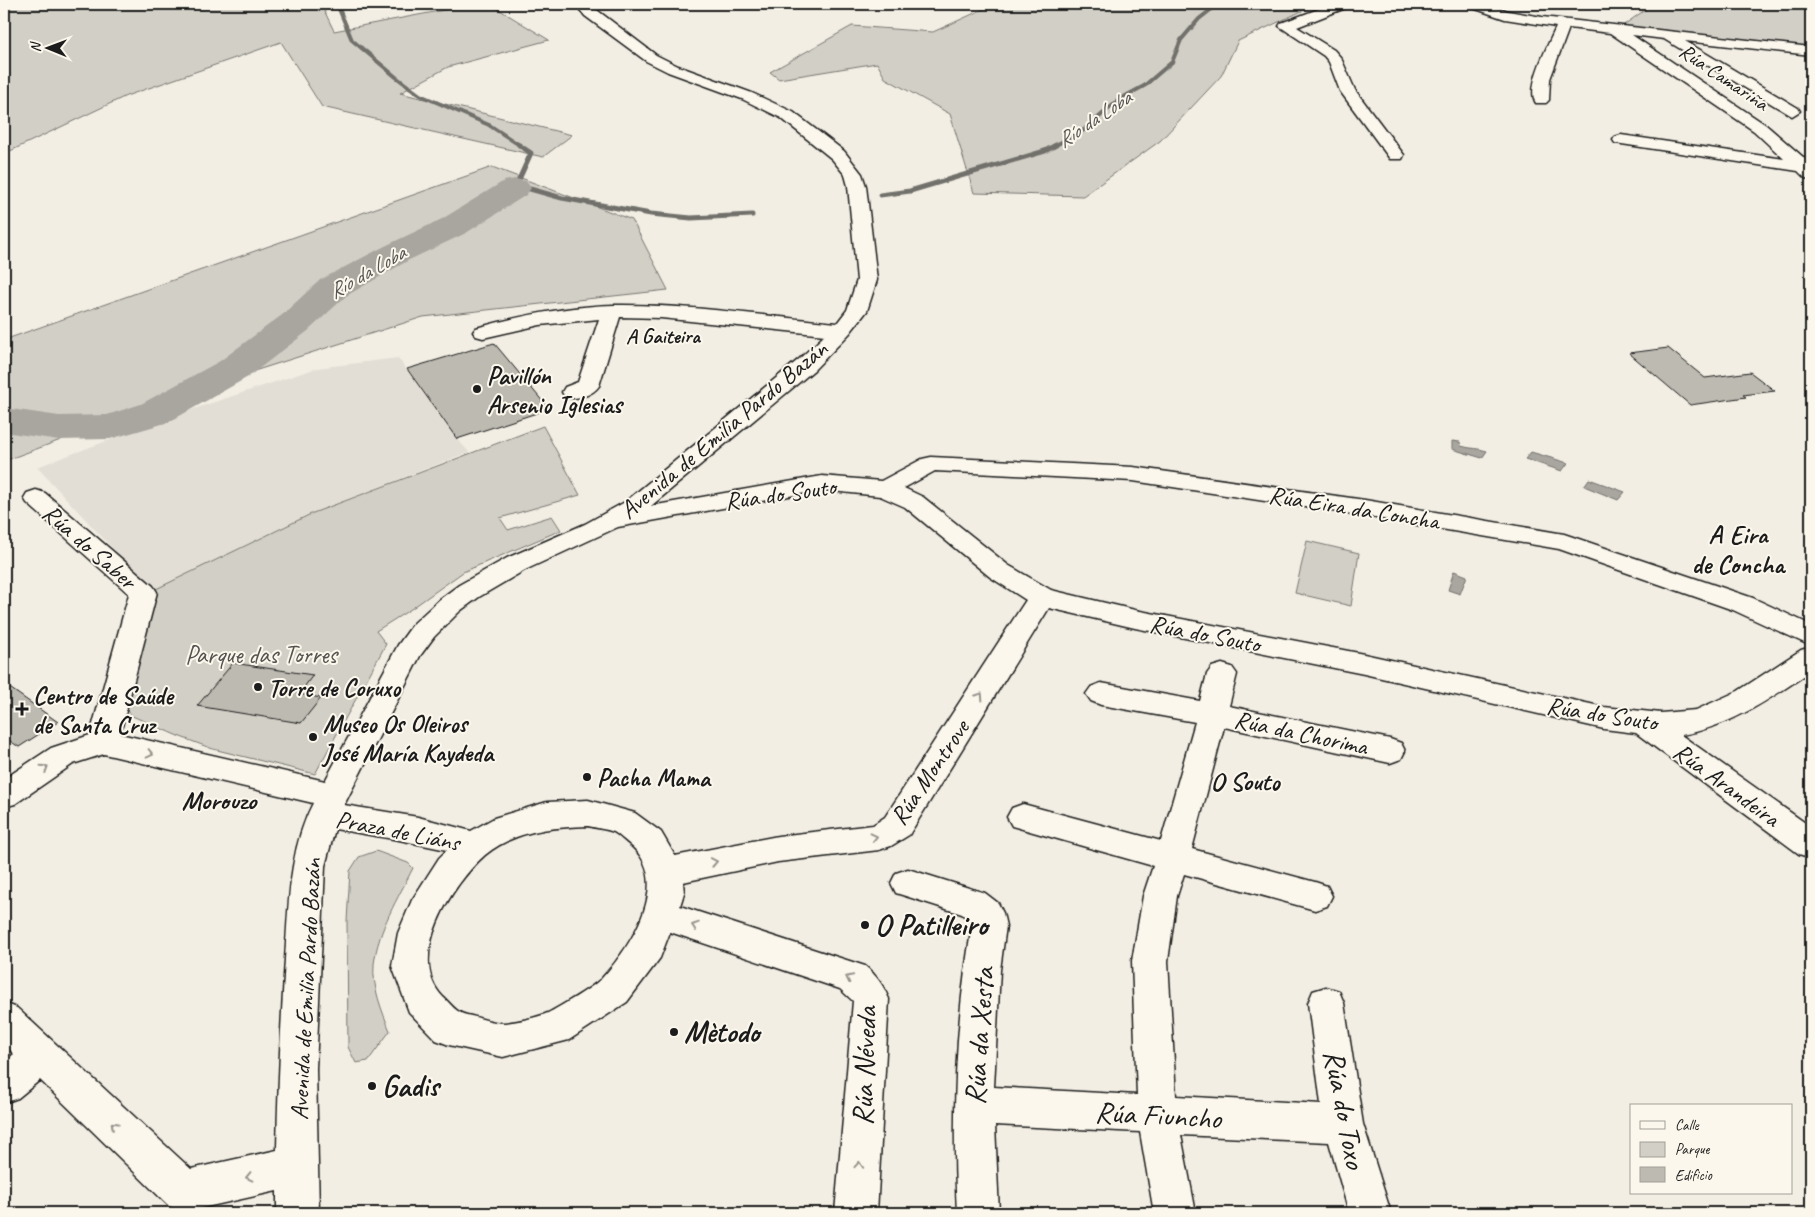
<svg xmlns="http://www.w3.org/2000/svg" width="1815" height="1217" viewBox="0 0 1815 1217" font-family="Caveat,sans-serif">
<rect width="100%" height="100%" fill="#f2eee4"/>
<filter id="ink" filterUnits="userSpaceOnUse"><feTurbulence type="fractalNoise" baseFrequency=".02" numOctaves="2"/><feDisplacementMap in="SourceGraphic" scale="10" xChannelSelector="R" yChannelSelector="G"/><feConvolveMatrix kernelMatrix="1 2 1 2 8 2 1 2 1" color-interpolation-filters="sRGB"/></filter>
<g filter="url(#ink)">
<path fill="#e2ded5" d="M398 358 457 439 469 452 313 513 152 591 37 467 176 415 317 368Z"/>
<g fill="#d2cfc6" stroke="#777671">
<path d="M4 4H321L334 31 476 4H490L549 40 448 67 400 93 572 135 543 157 322 107 281 42 126 96 4 154Z"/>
<path d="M984 4H1317L1238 41 1221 76 1160 141 1083 196 974 193 950 114 885 78 877 63 779 79 770 72 852 26 933 32 986 8Z"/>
<path d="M1677 4H1788L1811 7V47L1621 27 1649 7Z"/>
<path d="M492 167 632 220 668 290 423 317 201 388 4 461V340Z"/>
<path d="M543 426 580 495 500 518 508 530 552 516 561 530 463 572 411 609 376 631 386 644 315 774 213 749 178 736 130 715 120 698 152 591 313 513Z"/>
<path d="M1307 541 1359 553 1351 606 1295 593Z"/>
<path d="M376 851 408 863 413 868C398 898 378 930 374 964 372 987 382 1011 390 1031L368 1061 356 1063 348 1047 347 921 350 871 359 857Z"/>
</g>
<g fill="#a9a6a0" stroke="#716f6b">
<path d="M1452 441 1460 442 1461 446C1471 449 1478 448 1487 451L1482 458 1452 449Z"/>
<path d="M1531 452 1568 463 1562 471 1525 459Z"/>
<path d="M1589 479 1625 492 1618 500 1584 486Z"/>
<path d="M1454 571 1467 576 1460 594 1448 590Z"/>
</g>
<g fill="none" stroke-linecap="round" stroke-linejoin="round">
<g stroke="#716f6b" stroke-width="4">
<path d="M337 4 352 40 396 77 420 95 489 125 521 146"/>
<path d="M1054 146 1084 130 1120 99 1144 86 1172 62 1181 40 1199 19 1213 8V4"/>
</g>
<g stroke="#716f6b" stroke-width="5">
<path d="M519 145 531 153 515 188 530 189 562 198 651 214 691 218 752 215"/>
<path d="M880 195 910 191 1045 151 1056 145"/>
</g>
<path fill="#a9a6a0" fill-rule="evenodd" d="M515 179 526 181 531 188 526 195 466 233 409 260 346 296 308 331 248 377 169 422 110 439 59 440 4 432V408L59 416 107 415 141 404 220 361 282 315 320 280 385 246 442 219 504 181Z"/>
</g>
<g fill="#bdbab1" stroke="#1c1c1c">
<path d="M494 343 549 409 457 439 407 369Z"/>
<path d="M1668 348 1705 378 1750 372 1775 391 1743 395 1746 397 1690 405 1629 353Z"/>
<path d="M233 663 313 675 299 694 321 698 301 723 197 706Z"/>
<path d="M4 684 58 722 19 747 4 737Z"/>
</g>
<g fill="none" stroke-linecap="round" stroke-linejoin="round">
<g stroke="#1c1c1c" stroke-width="3">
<g id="minor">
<path d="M575 4H589L656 55 678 66 752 93 793 112 844 151 862 174 866 186 877 280 867 311 849 334 814 370 651 506 822 476 881 481 922 459 931 457 1133 467 1365 500 1564 534 1753 598 1811 625V646L1733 610 1559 549 1365 516 1133 481 935 471 904 488 923 497 1008 565 1051 590 1135 610 1364 654 1604 707 1661 713 1696 710 1738 691 1801 650 1811 647V671C1770 699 1731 726 1681 735L1811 827V858L1799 854 1636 733 1604 729 1364 674 1135 628 1049 608 909 835 891 846 879 850 778 862 683 882 684 893 680 906 865 966C877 976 883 985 889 999L877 1213H835L853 1001 840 989 670 932 660 958 627 1002 569 1040 503 1057 449 1045 436 1040 409 1012 392 966 398 933 412 900 439 858 447 850 399 840 335 829 325 866 316 1069 319 1213H277V1191L184 1212 169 1206 40 1080 18 1098 4 1103V1062L14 1054 4 1044V1003L17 1008 191 1169 277 1150C278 1086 281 1023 285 959 289 906 288 851 313 803L104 754 73 764 15 804 4 807V779L51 748 90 735 129 594 27 503 24 498 27 493 36 490 45 493 153 586 157 592 120 734 325 781 398 645 414 623 440 599 459 585 507 558 585 524 625 502 798 360 825 335 661 318 620 317 599 386C592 396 576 400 565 397L562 392 565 387 578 382 599 319 540 325 483 338 476 336 473 332 476 328C520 316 567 306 614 305 688 304 763 316 837 323L847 310 857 280 848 186 845 175 832 159 781 118 742 99 668 72 646 61 585 16ZM822 490 880 496 905 507 990 577 1026 600 885 817 873 825 778 836 675 856 661 832 635 813 588 800 547 802 494 818 471 831 418 817 344 805 420 656 434 637 460 611 479 597 525 570 618 527ZM588 826C596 828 606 829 614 832 619 835 624 840 629 844 674 879 632 946 602 978 595 986 558 1008 548 1013 536 1018 516 1022 504 1023 492 1023 478 1017 467 1015 456 1013 451 1004 443 997 405 958 452 884 485 855 514 831 552 827 588 826Z"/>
<path d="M1332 4H1350L1348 7 1297 27 1334 50 1341 58 1355 90 1404 155 1402 159H1390L1340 91 1329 62 1324 56 1279 26 1281 23Z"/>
<path d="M1468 4H1487L1508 11 1542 17 1811 47V55L1685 41 1798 108 1800 111 1792 116 1664 39 1632 35 1766 125 1810 163 1811 179 1805 178 1798 171 1615 143 1613 140 1615 137 1621 135 1784 159 1754 131 1610 33 1569 28 1550 79 1549 100 1546 103H1536C1525 88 1549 43 1556 27L1505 19 1470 7Z"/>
<path d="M1222 664 1232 667 1237 674 1229 706 1390 739 1401 743 1405 751 1401 759 1390 763 1224 727 1192 849 1315 882 1327 886 1332 896 1327 906 1315 910 1184 874 1177 896 1168 961 1176 1096 1321 1104 1308 1003 1313 991 1326 987 1339 991 1344 1003 1363 1124 1391 1213H1349L1329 1142 1181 1135 1196 1213H1154L1140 1132 995 1125 999 1213H957C952 1118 955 1021 972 926L970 921 962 914 896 893 891 883 896 873 908 869 985 893 998 903 1003 913 1006 926 1000 970 994 1087 1137 1095 1132 961 1143 896 1153 866 1012 826 1007 817 1012 808 1023 804 1161 841 1195 722 1101 705 1091 701 1086 694 1091 687 1101 683 1200 701 1207 674 1212 667Z"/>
</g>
</g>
<use href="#minor" fill="#fbf7ec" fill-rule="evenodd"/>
</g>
<defs><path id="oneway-chevron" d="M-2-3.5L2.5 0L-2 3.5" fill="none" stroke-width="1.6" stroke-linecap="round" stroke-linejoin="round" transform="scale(1.25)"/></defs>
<g stroke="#97948e">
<use href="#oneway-chevron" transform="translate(980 696) rotate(-57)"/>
<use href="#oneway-chevron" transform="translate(150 754) rotate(13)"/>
<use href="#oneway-chevron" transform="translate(45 768) rotate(-33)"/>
<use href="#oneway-chevron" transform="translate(874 837) rotate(-13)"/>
<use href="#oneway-chevron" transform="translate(714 862) rotate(-11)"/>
<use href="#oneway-chevron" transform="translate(695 926) rotate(-161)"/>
<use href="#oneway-chevron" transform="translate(849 978) rotate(-154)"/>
<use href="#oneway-chevron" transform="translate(114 1125) rotate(-137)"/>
<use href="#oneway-chevron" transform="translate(859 1165) rotate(-86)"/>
<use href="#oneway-chevron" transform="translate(249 1177) rotate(167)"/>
</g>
</g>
<g fill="#1c1c1c" stroke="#fbf7ec" stroke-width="2">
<circle cx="477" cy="389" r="5"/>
<circle cx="258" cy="687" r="5"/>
<path d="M19.5 701.5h5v5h5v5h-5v5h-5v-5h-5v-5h5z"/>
<circle cx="313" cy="737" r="5"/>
<circle cx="587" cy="777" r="5"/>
<circle cx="865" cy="925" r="5"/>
<circle cx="674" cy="1032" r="5"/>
<circle cx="372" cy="1086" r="5"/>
</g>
<g text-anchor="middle" stroke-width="4" stroke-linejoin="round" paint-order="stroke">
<g font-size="21" fill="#1c1c1c" stroke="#fbf7ec">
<text transform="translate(1724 77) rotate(34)" y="7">Rúa Camariña</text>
</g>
<g font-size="21" font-style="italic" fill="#545351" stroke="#fbf7ec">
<text transform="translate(1094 119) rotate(-34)" y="7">Río da Loba</text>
<text transform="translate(367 272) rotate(-30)" y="7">Río da Loba</text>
</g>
<g font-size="21" font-weight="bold" fill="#1c1c1c" stroke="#fbf7ec">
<text x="663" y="343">A Gaiteira</text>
</g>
<g font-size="25" font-weight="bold" fill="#1c1c1c" stroke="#fbf7ec" text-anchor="start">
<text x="487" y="384">Pavillón<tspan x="487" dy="29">Arsenio Iglesias</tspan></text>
<text x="268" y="696">Torre de Coruxo</text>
<text x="33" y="704">Centro de Saúde<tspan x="33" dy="29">de Santa Cruz</tspan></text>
<text x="323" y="732">Museo Os Oleiros<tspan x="323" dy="29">José María Kaydeda</tspan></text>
<text x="597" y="786">Pacha Mama</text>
</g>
<g font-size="25" fill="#1c1c1c" stroke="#fbf7ec">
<text transform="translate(723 429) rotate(-40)" y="9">Avenida de Emilia Pardo Bazán</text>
<text transform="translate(780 493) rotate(-8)" y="9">Rúa do Souto</text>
<text transform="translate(1354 507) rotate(9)" y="9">Rúa Eira da Concha</text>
<text transform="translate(90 546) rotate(41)" y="9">Rúa do Saber</text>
<text transform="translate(1205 633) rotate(11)" y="9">Rúa do Souto</text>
<text transform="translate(1602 713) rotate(9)" y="9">Rúa do Souto</text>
<text transform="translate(1301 732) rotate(12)" y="9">Rúa da Chorima</text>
<text transform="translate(929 772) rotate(-56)" y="9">Rúa Montrove</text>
<text transform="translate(1727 784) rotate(36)" y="9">Rúa Arandeira</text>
<text transform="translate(398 830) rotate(11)" y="9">Praza de Liáns</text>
<text transform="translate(305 989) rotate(-87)" y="9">Avenida de Emilia Pardo Bazán</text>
</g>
<g font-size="25" fill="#53524f" stroke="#fbf7ec">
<text x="261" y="663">Parque das Torres</text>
</g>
<g font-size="26" font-weight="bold" fill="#1c1c1c" stroke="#fbf7ec">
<text x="1738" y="543">A Eira<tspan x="1738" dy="30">de Concha</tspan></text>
<text x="1245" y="790">O Souto</text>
<text x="219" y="809">Morouzo</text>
</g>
<g font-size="30" font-weight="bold" fill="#1c1c1c" stroke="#fbf7ec" text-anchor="start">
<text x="875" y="935">O Patilleiro</text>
<text x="684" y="1042">Mètodo</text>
<text x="382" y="1096">Gadis</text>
</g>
<g font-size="30" fill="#1c1c1c" stroke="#fbf7ec">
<text transform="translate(979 1036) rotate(-86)" y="10">Rúa da Xesta</text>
<text transform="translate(864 1066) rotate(-88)" y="10">Rúa Néveda</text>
<text transform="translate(1345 1109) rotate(79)" y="10">Rúa do Toxo</text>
<text transform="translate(1158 1115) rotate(3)" y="10">Rúa Fiuncho</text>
</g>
</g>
<rect width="1815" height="1217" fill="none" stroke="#fbf7ec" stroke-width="20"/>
<rect x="10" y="10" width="1795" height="1197" fill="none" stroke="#1c1c1c" stroke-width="2" filter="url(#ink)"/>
<rect x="1630" y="1104" width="162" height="90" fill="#fbf7ec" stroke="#a29f99"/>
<rect x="1640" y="1121" width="25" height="8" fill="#fbf7ec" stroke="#a29f99"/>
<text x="1675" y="1130" font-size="15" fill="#1c1c1c">Calle</text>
<rect x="1640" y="1142" width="25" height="15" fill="#d2cfc6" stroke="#a29f99"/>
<text x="1675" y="1154" font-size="15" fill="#1c1c1c">Parque</text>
<rect x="1640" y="1167" width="25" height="15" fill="#bdbab1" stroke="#a29f99"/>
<text x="1675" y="1180" font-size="15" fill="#1c1c1c">Edificio</text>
<g transform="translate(48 48) rotate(271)" stroke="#fbf7ec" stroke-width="4" paint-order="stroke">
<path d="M0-4L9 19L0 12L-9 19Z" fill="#1c1c1c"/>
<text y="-8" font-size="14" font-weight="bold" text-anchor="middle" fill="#1c1c1c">N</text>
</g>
</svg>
